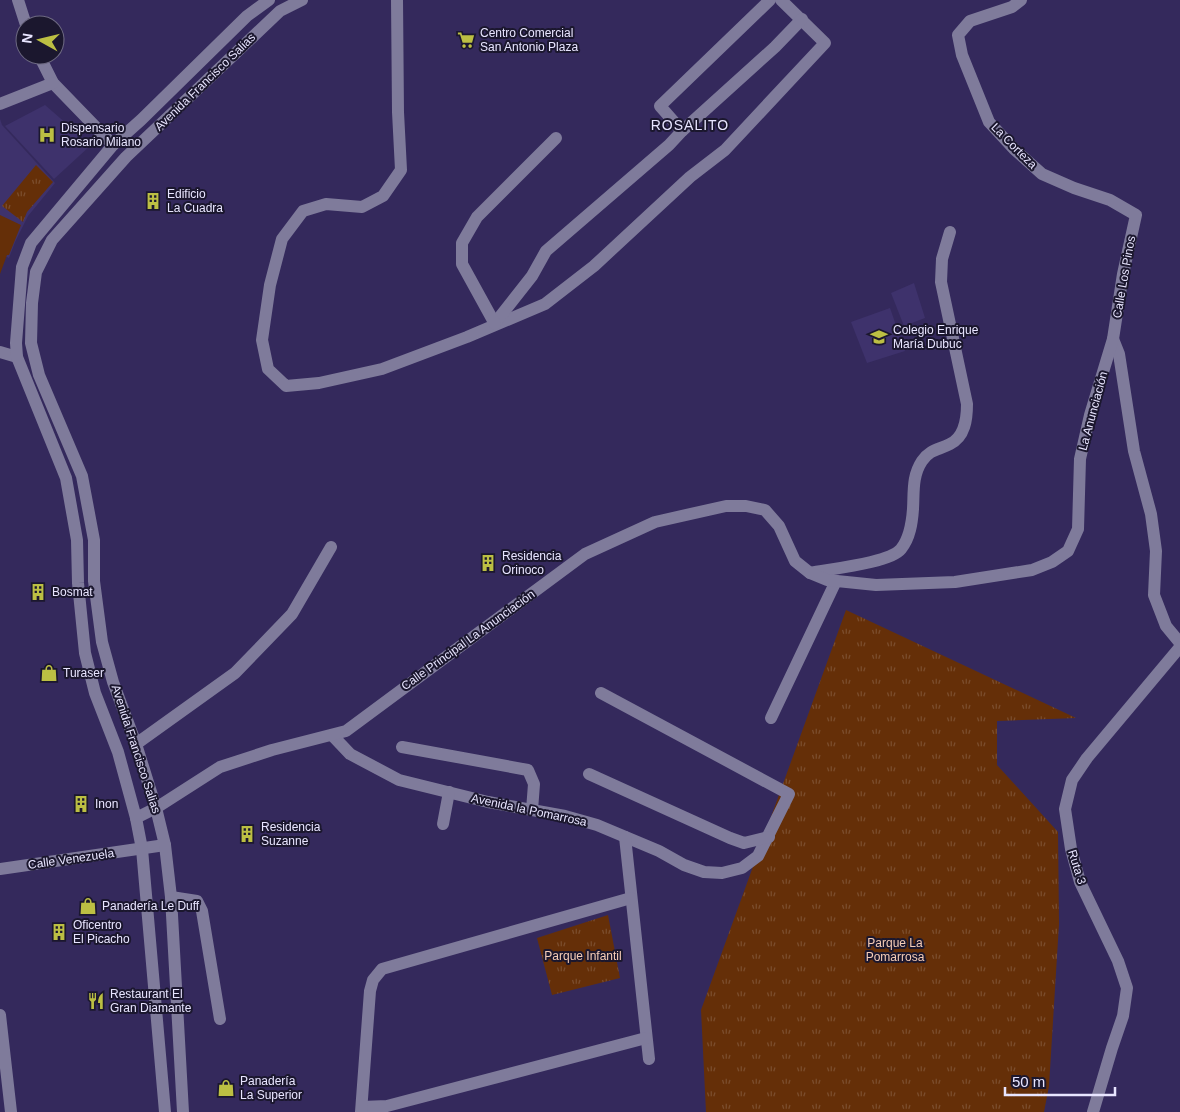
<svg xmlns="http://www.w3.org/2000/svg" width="1180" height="1112" viewBox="0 0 1180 1112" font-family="Helvetica,sans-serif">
<defs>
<pattern id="park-tufts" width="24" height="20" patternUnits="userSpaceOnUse" patternTransform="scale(1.25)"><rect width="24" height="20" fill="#652f08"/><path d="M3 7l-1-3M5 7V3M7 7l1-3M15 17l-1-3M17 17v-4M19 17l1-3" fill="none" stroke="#7b4d2d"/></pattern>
</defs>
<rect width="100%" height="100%" fill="#34295c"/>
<g fill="#3e326c">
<path d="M45 105 91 145 54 179 5 126Z"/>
<path d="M0 119 2 125 55 183 28 216 15 242 9 258 3 255 0 247Z"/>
<path d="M914 283 925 318 904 326 891 293Z"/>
<path d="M890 308 905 351 867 363 851 322Z"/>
</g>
<g fill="url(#park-tufts)">
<path d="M36 165 53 182 27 212 23 222 2 206Z"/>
<path d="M846 610 1076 718 997 721V765L1058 832 1059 924 1049 1086 1044 1112H706L701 1010Z"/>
<path d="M608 915 620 978 552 995 537 938Z"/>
</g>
<path fill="#652f08" d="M0 215 21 225 9 255H7L0 274Z"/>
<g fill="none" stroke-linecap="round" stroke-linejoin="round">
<g stroke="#7f7b9b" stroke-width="12">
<path d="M18 0 26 25"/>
<path d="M397 0 398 112 401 170 383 196 362 207 326 204 303 211 282 239 270 285 262 340 268 369 286 386 319 383 382 369 467 337 545 304 594 266 690 177 725 150 825 43 781 0"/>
<path d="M770 0 660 106 682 131 775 47 802 19"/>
<path d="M39 55 53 83 113 145"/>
<path d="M0 104 53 83"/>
<path d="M495 323 532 276 546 251 669 145 682 131"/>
<path d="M495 324 462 264V243L477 217 556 138"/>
<path d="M1113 339 1119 354 1134 451 1151 514 1156 551 1154 595 1166 626 1180 643"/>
<path d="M0 352 17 357"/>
<path d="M810 573C829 569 890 563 901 549 910 538 912 523 913 509 914 492 912 476 922 461 930 449 939 450 950 444 965 437 967 419 967 404L941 282 942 259 950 232"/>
<path d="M771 718 836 581"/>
<path d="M332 735 350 754 399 780 488 802 565 816 597 825 659 851 684 865 704 872 722 873 742 868 758 856 789 794 601 693"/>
<path d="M136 744 235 673 292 614 331 547"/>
<path d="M402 747 528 770 534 784 532 810"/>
<path d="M589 774 730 838 744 843 769 837"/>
<path d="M136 818 156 808 220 767 272 750 346 731 585 554 655 522 726 506H746L765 510 779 526 795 561 810 573 827 580 876 585 955 582 1032 570 1052 562 1068 551 1078 529 1080 459 1090 415 1113 339 1123 274 1136 215 1110 200 1074 188 1042 174 1014 149 989 122 962 55 958 35 970 21 1012 7 1021 0"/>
<path d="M443 824 449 792"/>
<path d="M625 837 649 1059"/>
<path d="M0 869 165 845"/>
<path d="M171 897 197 901 202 911 220 1019"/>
<path d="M0 1015 11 1112"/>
<path d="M362 1107 387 1106 646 1038"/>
<path d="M165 1112 142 849 136 818 118 752 95 693 85 653 78 583 77 540 66 478 17 357 16 343 22 267 31 243 113 145 141 120 247 16 269 0"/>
<path d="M183 1112 171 897 165 845 156 808 136 744 113 682 102 642 94 581V540L82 476 39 375 31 343 32 303 36 272 52 240 126 157 280 11 302 0"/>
<path d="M361 1112 370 991 373 980 382 969 631 898"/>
<path d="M1093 1112 1112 1048 1123 1016 1127 988 1118 961 1080 882 1071 849 1065 809 1072 780 1087 758 1180 647"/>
</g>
</g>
<defs>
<g id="supermarket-bare" transform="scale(1.35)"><path d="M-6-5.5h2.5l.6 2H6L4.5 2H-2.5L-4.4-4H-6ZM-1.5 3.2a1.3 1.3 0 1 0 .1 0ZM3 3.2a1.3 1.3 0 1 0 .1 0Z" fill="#bcbf43" stroke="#1b172e" stroke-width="2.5" paint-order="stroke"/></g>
<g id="hospital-bare" transform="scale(1.35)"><path d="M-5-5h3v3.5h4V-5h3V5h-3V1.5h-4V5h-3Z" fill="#bcbf43" stroke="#1b172e" stroke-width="2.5" paint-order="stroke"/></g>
<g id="building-bare" transform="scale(1.35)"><path d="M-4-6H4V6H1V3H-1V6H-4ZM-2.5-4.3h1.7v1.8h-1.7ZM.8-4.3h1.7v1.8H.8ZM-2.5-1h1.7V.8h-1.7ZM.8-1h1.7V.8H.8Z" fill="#bcbf43" stroke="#1b172e" stroke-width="2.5" paint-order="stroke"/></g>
<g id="school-bare" transform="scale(1.35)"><path d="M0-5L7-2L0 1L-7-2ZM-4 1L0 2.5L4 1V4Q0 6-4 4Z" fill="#bcbf43" stroke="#1b172e" stroke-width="2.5" paint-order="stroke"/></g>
<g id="shop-bare" transform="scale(1.35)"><path d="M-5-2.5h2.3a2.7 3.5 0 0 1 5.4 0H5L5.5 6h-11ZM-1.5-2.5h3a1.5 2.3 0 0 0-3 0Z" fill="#bcbf43" stroke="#1b172e" stroke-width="2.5" paint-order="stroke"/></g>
<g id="restaurant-bare" transform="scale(1.35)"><path d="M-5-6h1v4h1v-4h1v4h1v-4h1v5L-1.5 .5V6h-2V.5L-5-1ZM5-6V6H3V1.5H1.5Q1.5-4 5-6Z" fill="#bcbf43" stroke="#1b172e" stroke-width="2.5" paint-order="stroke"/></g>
</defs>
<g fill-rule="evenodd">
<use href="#supermarket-bare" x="466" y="40"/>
<use href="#hospital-bare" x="47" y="135"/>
<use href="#building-bare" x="153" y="201"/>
<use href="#school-bare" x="879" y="337"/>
<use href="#building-bare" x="488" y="563"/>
<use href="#building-bare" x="38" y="592"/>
<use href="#shop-bare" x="49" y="673"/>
<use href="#building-bare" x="81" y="804"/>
<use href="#building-bare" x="247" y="834"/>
<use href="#shop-bare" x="88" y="906"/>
<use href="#building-bare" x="59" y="932"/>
<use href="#restaurant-bare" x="96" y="1001"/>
<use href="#shop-bare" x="226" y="1088"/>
</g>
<g text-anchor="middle" stroke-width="4" stroke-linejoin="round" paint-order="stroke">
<g font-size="12" fill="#e8e5ff" stroke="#1b172e" text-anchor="start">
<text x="480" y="37">Centro Comercial<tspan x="480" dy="14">San Antonio Plaza</tspan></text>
<text x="61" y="132">Dispensario<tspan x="61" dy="14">Rosario Milano</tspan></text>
<text x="167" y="198">Edificio<tspan x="167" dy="14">La Cuadra</tspan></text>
<text x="893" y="334">Colegio Enrique<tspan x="893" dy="14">María Dubuc</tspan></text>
<text x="502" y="560">Residencia<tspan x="502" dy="14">Orinoco</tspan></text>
<text x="52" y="596">Bosmat</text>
<text x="63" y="677">Turaser</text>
<text x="95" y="808">Inon</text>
<text x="261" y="831">Residencia<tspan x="261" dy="14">Suzanne</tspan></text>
<text x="102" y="910">Panadería Le Duff</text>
<text x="73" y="929">Oficentro<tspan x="73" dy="14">El Picacho</tspan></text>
<text x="110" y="998">Restaurant El<tspan x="110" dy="14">Gran Diamante</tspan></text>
<text x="240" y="1085">Panadería<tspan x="240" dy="14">La Superior</tspan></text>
</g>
<g font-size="12" fill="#e8e5ff" stroke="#1b172e">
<text transform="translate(205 82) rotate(-44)" y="4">Avenida Francisco Salias</text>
<text transform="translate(1014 146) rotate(45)" y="4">La Corteza</text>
<text transform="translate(1124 277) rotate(-80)" y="4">Calle Los Pinos</text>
<text transform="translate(1093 411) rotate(-75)" y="4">La Anunciación</text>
<text transform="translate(468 640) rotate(-36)" y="4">Calle Principal La Anunciación</text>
<text transform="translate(136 749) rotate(72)" y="4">Avenida Francisco Salias</text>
<text transform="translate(529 810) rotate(12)" y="4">Avenida la Pomarrosa</text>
<text transform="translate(71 859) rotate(-8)" y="4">Calle Venezuela</text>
<text transform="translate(1077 867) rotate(73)" y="4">Ruta 3</text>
</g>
<g font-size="12" fill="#f6cdb7" stroke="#1b172e">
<text x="895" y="947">Parque La<tspan x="895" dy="14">Pomarrosa</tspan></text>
<text x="583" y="960">Parque Infantil</text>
</g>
<g font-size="14" letter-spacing="1" fill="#e8e5ff" stroke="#1b172e">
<text x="690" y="130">ROSALITO</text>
</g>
</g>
<g transform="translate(40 40) rotate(278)"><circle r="24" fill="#1b172e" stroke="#6d6982"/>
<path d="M0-4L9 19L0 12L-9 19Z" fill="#bcbf43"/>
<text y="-8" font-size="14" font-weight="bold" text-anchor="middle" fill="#e8e5ff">N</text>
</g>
<path d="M1005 1087v8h110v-8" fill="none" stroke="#e8e5ff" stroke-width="2.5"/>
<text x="1012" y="1087" font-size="15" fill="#e8e5ff" stroke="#1b172e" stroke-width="4" paint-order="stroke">50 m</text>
</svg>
